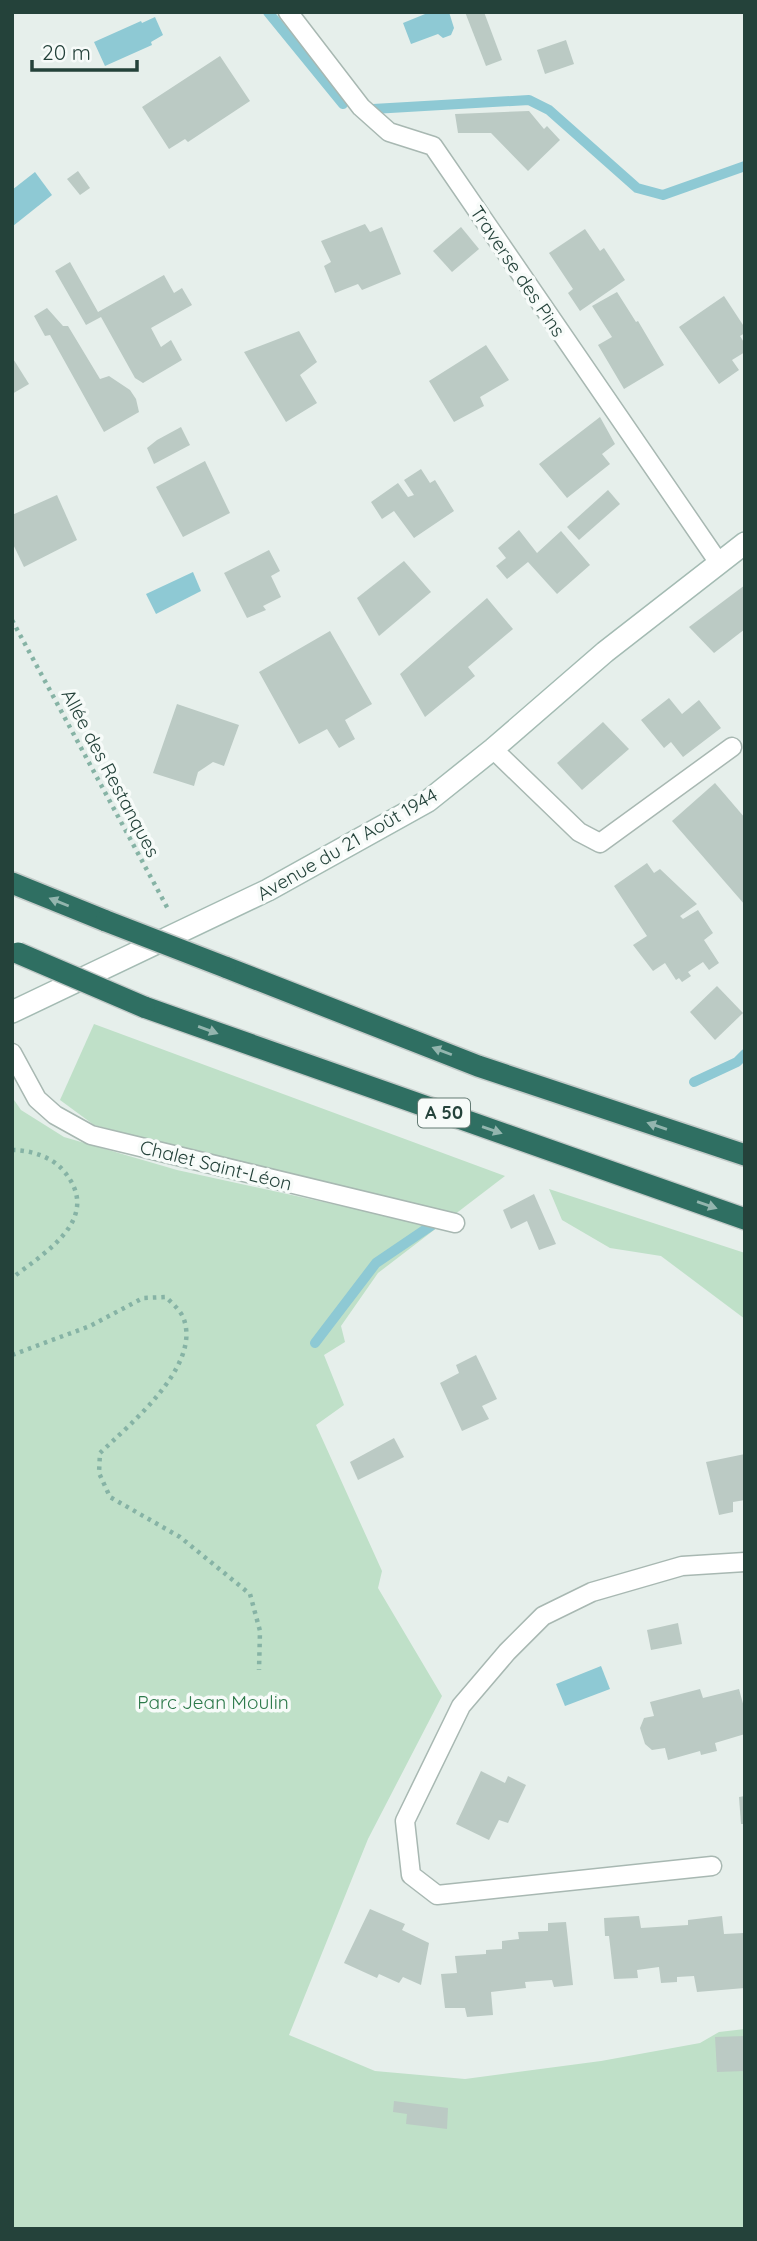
<svg xmlns="http://www.w3.org/2000/svg" width="757" height="2241" viewBox="0 0 757 2241" font-family="Quicksand,sans-serif">
<rect width="100%" height="100%" fill="#e6efeb"/>
<g fill="#bfe0c8">
<path d="M94 1024 505 1176 450 1218 94 1125 60 1100Z"/>
<path d="M12 1097 21 1110 64 1137 177 1170 438 1227 378 1273 341 1326 345 1342 324 1355 344 1405 316 1425 382 1571 378 1588 442 1696 368 1839 289 2035 375 2071 465 2079 601 2061 700 2043 719 2032 745 2029V2229H12Z"/>
<path d="M549 1189 745 1253V1319L661 1256 610 1248 562 1220Z"/>
</g>
<g fill="#8ec9d4">
<path d="M430 12H449L454 28 451 35 443 38 438 34 411 44 403 23Z"/>
<path d="M155 17 163 35 151 42 152 45 105 66 94 42 141 21 142 23Z"/>
<path d="M35 172 52 195 13 226 12 190Z"/>
<path d="M193 572 201 591 156 614 146 594Z"/>
<path d="M601 1666 610 1689 565 1706 556 1684Z"/>
</g>
<g fill="none" stroke-linecap="round" stroke-linejoin="round">
<g stroke="#8ec9d4" stroke-width="10">
<path d="M268 12 343 104"/>
<path d="M373 109 529 100 549 110 637 188 663 195 745 166"/>
<path d="M694 1082 737 1062 745 1054"/>
<path d="M315 1343 376 1263 435 1223"/>
</g>
</g>
<g fill="#bbcac4">
<path d="M465 12H484L502 60 486 66Z"/>
<path d="M566 40 574 64 545 74 537 50Z"/>
<path d="M220 56 250 101 188 142 185 139 169 149 142 107Z"/>
<path d="M529 111 544 129 547 126 560 140 528 171 491 133H458L455 114Z"/>
<path d="M78 171 90 188 80 195 67 179Z"/>
<path d="M365 224 370 232 382 227 401 274 362 290 358 284 335 293 324 266 331 262 321 241Z"/>
<path d="M461 227 479 249 452 272 433 251Z"/>
<path d="M585 229 600 251 604 248 625 280 580 311 568 293 573 289 549 253Z"/>
<path d="M70 262 98 312 164 275 174 293 182 288 192 305 151 328 161 347 171 340 182 360 143 383 135 378 101 317 86 325 55 271Z"/>
<path d="M617 292 636 322 638 321 664 365 624 389 598 345 612 337 592 306Z"/>
<path d="M724 296 745 328V333L740 336 745 344V352L732 360 739 370 719 384 679 327Z"/>
<path d="M47 308 63 326H68L100 379 109 376 130 390 136 399 139 412 104 432 50 335 45 336 34 316Z"/>
<path d="M299 331 317 362 300 375 317 403 286 422 244 352Z"/>
<path d="M486 345 509 380 480 397 484 406 454 422 429 381Z"/>
<path d="M12 357 29 384 12 394Z"/>
<path d="M600 417 615 444 602 454 610 464 567 498 539 464Z"/>
<path d="M181 427 190 445 154 464 147 448 157 440Z"/>
<path d="M205 461 230 513 183 537 156 487Z"/>
<path d="M421 469 430 483 435 480 454 511 414 538 394 511 382 519 371 502 398 483 408 497 414 495 404 480Z"/>
<path d="M608 490 620 504 579 540 567 527Z"/>
<path d="M57 495 77 540 24 567 12 542V515Z"/>
<path d="M519 530 537 553 561 531 590 565 557 594 528 562 507 579 496 566 506 558 498 548Z"/>
<path d="M269 550 280 571 271 576 281 597 263 606 266 610 247 618 224 573Z"/>
<path d="M404 561 431 592 379 636 357 598Z"/>
<path d="M745 585V629L714 653 689 627Z"/>
<path d="M487 598 513 629 468 667 475 676 425 717 400 674Z"/>
<path d="M330 631 372 704 345 720 355 739 339 748 327 729 299 744 259 672Z"/>
<path d="M669 698 682 714 699 700 721 728 683 757 671 742 664 748 641 720Z"/>
<path d="M177 704 239 725 224 766 213 762 198 772 194 786 153 773Z"/>
<path d="M603 722 629 749 582 790 557 763Z"/>
<path d="M715 783 745 818V905L672 821Z"/>
<path d="M647 863 654 873 660 869 697 904 680 916 683 919 698 910 713 933 704 940 719 963 709 970 703 962 688 972 691 976 682 982 679 978 676 980 665 963 653 971 633 945 647 936 614 886Z"/>
<path d="M717 986 743 1013 715 1040 690 1012Z"/>
<path d="M534 1194 556 1244 539 1250 527 1221 511 1229 503 1210Z"/>
<path d="M476 1355 497 1399 482 1406 489 1419 462 1431 440 1383 459 1373 456 1365Z"/>
<path d="M394 1438 404 1457 358 1480 350 1462Z"/>
<path d="M745 1454V1500L733 1502V1512L719 1515 706 1462Z"/>
<path d="M678 1623 682 1644 651 1650 647 1630Z"/>
<path d="M700 1689 703 1698 739 1689 745 1711V1734L715 1743 717 1751 701 1755 700 1751 668 1760 665 1748 652 1750 645 1744 640 1728 644 1718 654 1716 650 1702Z"/>
<path d="M481 1771 505 1783 508 1776 526 1785 508 1823 499 1820 489 1840 456 1824Z"/>
<path d="M745 1796V1824H741L739 1797Z"/>
<path d="M370 1909 405 1924 402 1930 429 1943 421 1985 403 1977 399 1983 379 1974 377 1978 344 1963Z"/>
<path d="M639 1916 641 1928 688 1925V1920L722 1916 724 1934 744 1933 745 1988 697 1992 694 1976 677 1977V1982L661 1983 659 1967 637 1970 638 1978 614 1979 609 1936H605L604 1918Z"/>
<path d="M566 1922 573 1985 554 1987 552 1980 525 1982 526 1988 491 1992 493 2015 467 2017 465 2008H445L441 1974 457 1973 455 1956 486 1954V1950L502 1949V1941L519 1939 518 1932 548 1931V1923Z"/>
<path d="M745 2036V2071L717 2072 715 2037Z"/>
<path d="M394 2101 448 2108 447 2129 406 2124 407 2114 393 2112Z"/>
</g>
<g fill="none" stroke-linecap="round" stroke-linejoin="round">
<g stroke="#a8b8b2" stroke-width="21">
<g id="service">
<path d="M288 12 361 107 389 132 433 146 719 563"/>
<path d="M493 749 579 832 600 843 732 747"/>
<path d="M12 1053 37 1099 55 1115 91 1135 455 1223"/>
<path d="M712 1866 437 1895 411 1875 405 1821 461 1706 507 1652 543 1616 592 1592 682 1566 745 1562"/>
</g>
</g>
<g stroke="#a4bbb3" stroke-width="24">
<path id="secondary" d="M12 1012 268 890 428 801 493 749 605 652 745 543"/>
</g>
<g stroke="#c2cac8" stroke-width="24">
<g id="motorway">
<path d="M12 883 106 921"/>
<path d="M225 967 478 1066 745 1155"/>
<path d="M144 1007 745 1219"/>
</g>
</g>
<g stroke="#86b3a5" stroke-width="4.5" stroke-dasharray="3.5 5" stroke-linecap="butt">
<path d="M12 620 168 909"/>
<path d="M12 1150C29 1150 50 1156 62 1169 105 1217 47 1251 12 1278"/>
<path d="M12 1355 90 1326 143 1298 166 1297C171 1302 180 1310 183 1317 203 1365 130 1424 100 1453L99 1473 110 1497 180 1537 250 1594 260 1631 259 1670"/>
</g>
<use href="#service" stroke="#fff" stroke-width="18"/>
<use href="#secondary" stroke="#fff" stroke-width="21"/>
<use href="#motorway" stroke="#2f6f62" stroke-width="21"/>
<g stroke="#c2cac8" stroke-width="24" stroke-linecap="butt">
<g id="motorway-bridge">
<path d="M106 921 225 967"/>
<path d="M18 953 144 1007"/>
</g>
</g>
<use href="#motorway-bridge" stroke="#2f6f62" stroke-width="21"/>
</g>
<defs><path id="oneway-solid" d="M-6-.8H1V-3.2L6.5 0L1 3.2V.8H-6Z" transform="scale(1.75)"/></defs>
<g fill="#93b5ae">
<use href="#oneway-solid" transform="translate(59 902) rotate(-158)"/>
<use href="#oneway-solid" transform="translate(208 1030) rotate(20)"/>
<use href="#oneway-solid" transform="translate(442 1051) rotate(-159)"/>
<use href="#oneway-solid" transform="translate(657 1126) rotate(-161)"/>
<use href="#oneway-solid" transform="translate(492 1130) rotate(19)"/>
<use href="#oneway-solid" transform="translate(707 1205) rotate(19)"/>
</g>
<g text-anchor="middle" stroke-width="7" stroke-linejoin="round" paint-order="stroke">
<rect fill="#f7fbf9" stroke="#637a73" stroke-width="2" x="418" y="1098.5" width="52" height="29" rx="5"/>
<g font-size="18" font-weight="bold" fill="#24423a">
<text x="444" y="1119">A 50</text>
</g>
<g font-size="19" fill="#24423a" stroke="#f7fbf9">
<text transform="translate(518 271) rotate(56)" y="7">Traverse des Pins</text>
<text transform="translate(111 773) rotate(62)" y="7">Allée des Restanques</text>
<text transform="translate(347 844) rotate(-30)" y="7">Avenue du 21 Août 1944</text>
<text transform="translate(216 1165) rotate(14)" y="7">Chalet Saint-Léon</text>
</g>
<g font-size="19" fill="#2d7a4b" stroke="#f7fbf9">
<text x="213" y="1709">Parc Jean Moulin</text>
</g>
</g>
<rect width="757" height="2241" fill="none" stroke="#24423a" stroke-width="28"/>
<path d="M32 60v10h105v-10" fill="none" stroke="#24423a" stroke-width="3.5"/>
<text x="42" y="60" font-size="21" fill="#24423a" stroke="#f7fbf9" stroke-width="5" paint-order="stroke">20 m</text>
</svg>
